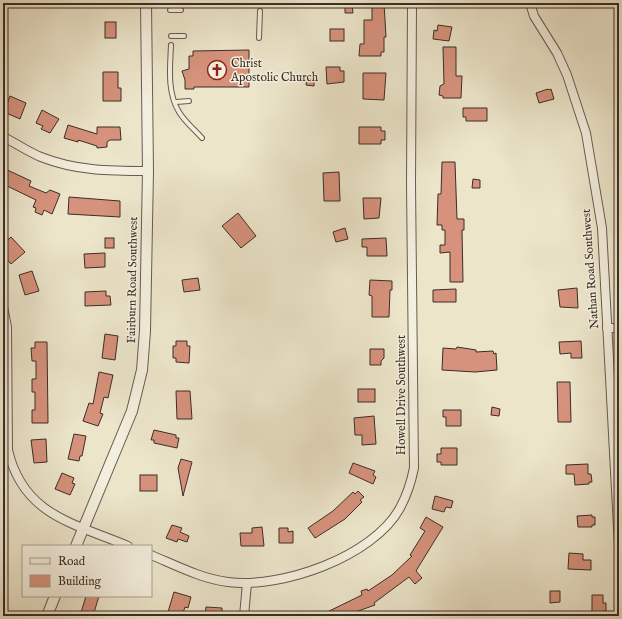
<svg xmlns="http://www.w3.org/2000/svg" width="622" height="619" viewBox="0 0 622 619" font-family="'IM FELL English',serif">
<rect width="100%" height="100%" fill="#ece5ca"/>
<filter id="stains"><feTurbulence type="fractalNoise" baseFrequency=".005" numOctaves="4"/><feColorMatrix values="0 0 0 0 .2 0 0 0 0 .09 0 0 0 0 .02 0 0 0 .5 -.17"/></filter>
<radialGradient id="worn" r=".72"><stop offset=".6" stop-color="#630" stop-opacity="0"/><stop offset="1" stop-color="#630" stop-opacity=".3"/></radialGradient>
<g fill="#d6927c" stroke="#3c2d27">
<path d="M372 3H384L386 37H384V52H381V56H359L360 44H364V20H372Z"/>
<path d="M345 5H352L353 13H345Z"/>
<rect x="105" y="22" width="11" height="16"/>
<path d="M438 25 452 27 449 41 433 39 434 30 437 31Z"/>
<rect x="330" y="29" width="14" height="12"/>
<path d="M443 47H456V76H462L461 98H443V96L439 95 440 86 444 84Z"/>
<path d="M249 50V87H194V89H185V80L182 71 189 69V56H193V51Z"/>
<path d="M326 67H340V71H344V82L327 84Z"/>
<path d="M103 72H118V88H121V101H103Z"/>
<path d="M363 73H386L384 100 363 99Z"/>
<path d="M307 78H314V86L306 85Z"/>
<path d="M548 89 549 90 551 89 554 99 539 103 536 93Z"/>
<path d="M10 96 26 103 20 119 4 112Z"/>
<path d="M463 108H487V121H466V117H463Z"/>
<path d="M42 110 59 119 50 133 41 129 43 126 36 123Z"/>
<path d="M68 125 97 134V127H120L121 140H110L107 142V147L97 148V146L78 140V142L64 138Z"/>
<path d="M359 127H381V131H385V140H381V144H359Z"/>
<path d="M442 162H455L457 219H464V230H462L463 282H450V252L440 253V245H445V230H442V225H437L438 194H441Z"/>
<path d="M3 168 31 181 29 186 46 193 50 190 60 194 52 214 44 210 42 215 35 212 36 208 33 207 36 200 3 184Z"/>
<path d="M339 172 340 201H324L323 173Z"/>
<path d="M473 179 480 180V188H472Z"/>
<path d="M69 197 120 201V217L68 214Z"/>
<path d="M363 198H381L379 218 364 219Z"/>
<path d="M238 213 256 236 241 248 222 226Z"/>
<path d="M345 228 348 239 336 242 333 232Z"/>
<path d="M11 237 25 252 11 264 3 255V244Z"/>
<rect x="105" y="238" width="9" height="10"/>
<path d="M386 238 387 256H367V247H362V239Z"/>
<path d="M105 253V267L85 268 84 254Z"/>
<path d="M32 271 39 291 25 295 19 275Z"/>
<path d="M198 278 200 290 184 292 182 280Z"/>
<path d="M370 280 392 281V290H390L389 317H372V296L369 295Z"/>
<path d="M577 288 578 308 560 307 558 290Z"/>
<path d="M456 289V302H433V290Z"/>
<path d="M106 291V296H110L111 305 85 306V292Z"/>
<path d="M105 334 118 336 115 360 102 358Z"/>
<path d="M176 341H187V346H190L189 363 176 362V358H173V346H176Z"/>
<path d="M581 341 582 358H571V353L560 354 559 342Z"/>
<path d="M35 342H47L48 423H32V410H35V392H32V379H36V361H32L31 348H35Z"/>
<path d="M457 347 476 350V352L493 351 494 354 496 353 497 370 475 372 442 370 443 348 456 349Z"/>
<path d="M370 349H384V358L381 361V365H370Z"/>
<path d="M99 372 113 375 108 398 104 397 100 413 103 414 98 426 83 421 89 403 93 404Z"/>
<path d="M557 382H570L571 422H558Z"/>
<rect x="358" y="389" width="17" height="13"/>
<path d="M176 391H190L192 419H177Z"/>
<path d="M492 407 500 409 499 416 491 415Z"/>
<path d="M443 410H461V426H446V417H443Z"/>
<path d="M374 416 376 444 362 445V435H355L354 418Z"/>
<path d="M154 430 176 435V438H179L177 448 154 443V440H151Z"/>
<path d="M74 434 86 436 82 456H80L79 461 68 459Z"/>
<path d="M46 439 47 462 34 463 31 440Z"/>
<path d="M441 448H457V465H441V462H437V454H441Z"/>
<path d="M181 459 192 462 183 496 178 468Z"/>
<path d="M353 463 375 471 373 475 376 477 373 484 349 473Z"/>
<path d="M588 464V474H591L592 482H589V484L575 485 574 474H566V465Z"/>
<path d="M62 473 74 478 72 483 75 484 70 495 55 489Z"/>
<rect x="140" y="475" width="17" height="16"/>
<path d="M358 491 364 497 360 500 362 502 345 519 315 538 308 528 333 511 353 492 355 494Z"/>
<path d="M435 496 453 501 451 508 446 507 444 512 432 509Z"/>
<path d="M592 515V517H595V525H592V527H578L577 516Z"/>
<path d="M426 517 443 527 416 571 422 578 415 584 409 577 374 603 375 605 350 614 351 616H319L362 595 361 591 367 589 368 591 392 575 412 556 410 555 425 531 420 528Z"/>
<path d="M172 525 182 528 180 532 189 536 187 542 178 539 177 542 166 538Z"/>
<path d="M262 527 264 546H241L240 533H252V528Z"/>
<path d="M279 528H288V532L293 531V543H279Z"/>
<path d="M569 553 583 554V560H591V570L568 569Z"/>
<path d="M550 591H560V602L550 603Z"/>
<path d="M174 592 191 597 188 608 185 607 182 616 168 612Z"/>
<path d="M592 595H603V603H606V611H603V613H592Z"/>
<path d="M86 596H99L93 616H80Z"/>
<path d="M206 607 222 608V616H205Z"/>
</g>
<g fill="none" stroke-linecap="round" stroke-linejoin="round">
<g stroke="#685b50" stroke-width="6">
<g id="service">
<path d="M170 10H181"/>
<path d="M171 36H184"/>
<path d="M259 38 260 11"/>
<path d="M171 45C170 68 167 92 179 112 185 122 195 130 202 138"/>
<path d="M176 102 189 101"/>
</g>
</g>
<g stroke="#685b50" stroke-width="10">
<g id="minor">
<path d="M530 3 534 16 557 53 567 75 586 133 602 228 619 546"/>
<path d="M3 137C16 143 28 152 41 157 76 171 111 171 148 171"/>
<path d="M3 307 7 327 8 450C23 515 73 523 128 546"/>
<path d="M607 328H619"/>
<path d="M151 555C175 565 202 579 228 582 281 589 373 557 400 508 407 495 411 483 414 468L411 184 412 3"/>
<path d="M244 616 247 583"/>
</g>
</g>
<g stroke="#685b50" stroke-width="12">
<g id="tertiary">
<path d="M76 546 132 411 142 370 145 331 148 171 146 3"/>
<path d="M47 616 55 596"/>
</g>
</g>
<use href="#service" stroke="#f3eedd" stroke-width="4"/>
<use href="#minor" stroke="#f3eedd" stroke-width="8"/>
<use href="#tertiary" stroke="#f3eedd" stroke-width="10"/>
</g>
<defs>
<g id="church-ring" transform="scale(1)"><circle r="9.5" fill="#f3eedd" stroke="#8f2418" stroke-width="1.5"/><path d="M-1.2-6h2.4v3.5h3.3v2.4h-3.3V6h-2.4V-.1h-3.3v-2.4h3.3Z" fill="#8f2418"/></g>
</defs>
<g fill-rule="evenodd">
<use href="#church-ring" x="217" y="70"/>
</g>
<g text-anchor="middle" stroke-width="3" stroke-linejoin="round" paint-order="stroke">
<g font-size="12" fill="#3c2d27" stroke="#f3eedd" text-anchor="start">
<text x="231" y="67">Christ<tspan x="231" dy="14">Apostolic Church</tspan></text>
</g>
<g font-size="12" fill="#3c2d27" stroke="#f3eedd">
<text transform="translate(590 269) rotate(-94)" y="4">Nathan Road Southwest</text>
<text transform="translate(132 280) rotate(-89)" y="4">Fairburn Road Southwest</text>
<text transform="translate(401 395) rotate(-90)" y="4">Howell Drive Southwest</text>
</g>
</g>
<rect width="622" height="619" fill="none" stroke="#ece5ca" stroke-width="16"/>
<rect x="4" y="4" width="614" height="611" fill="none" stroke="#3c2d27" stroke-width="2"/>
<rect x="8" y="8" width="606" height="603" fill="none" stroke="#3c2d27"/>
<rect x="22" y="545" width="130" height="52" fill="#f3eedd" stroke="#aaa194"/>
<rect x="30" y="558" width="20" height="6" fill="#f3eedd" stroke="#aaa194"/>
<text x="58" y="565" font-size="12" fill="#3c2d27">Road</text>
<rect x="30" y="575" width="20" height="12" fill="#d6927c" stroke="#aaa194"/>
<text x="58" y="585" font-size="12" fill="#3c2d27">Building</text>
<rect width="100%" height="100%" filter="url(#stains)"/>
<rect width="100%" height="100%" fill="url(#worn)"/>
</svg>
